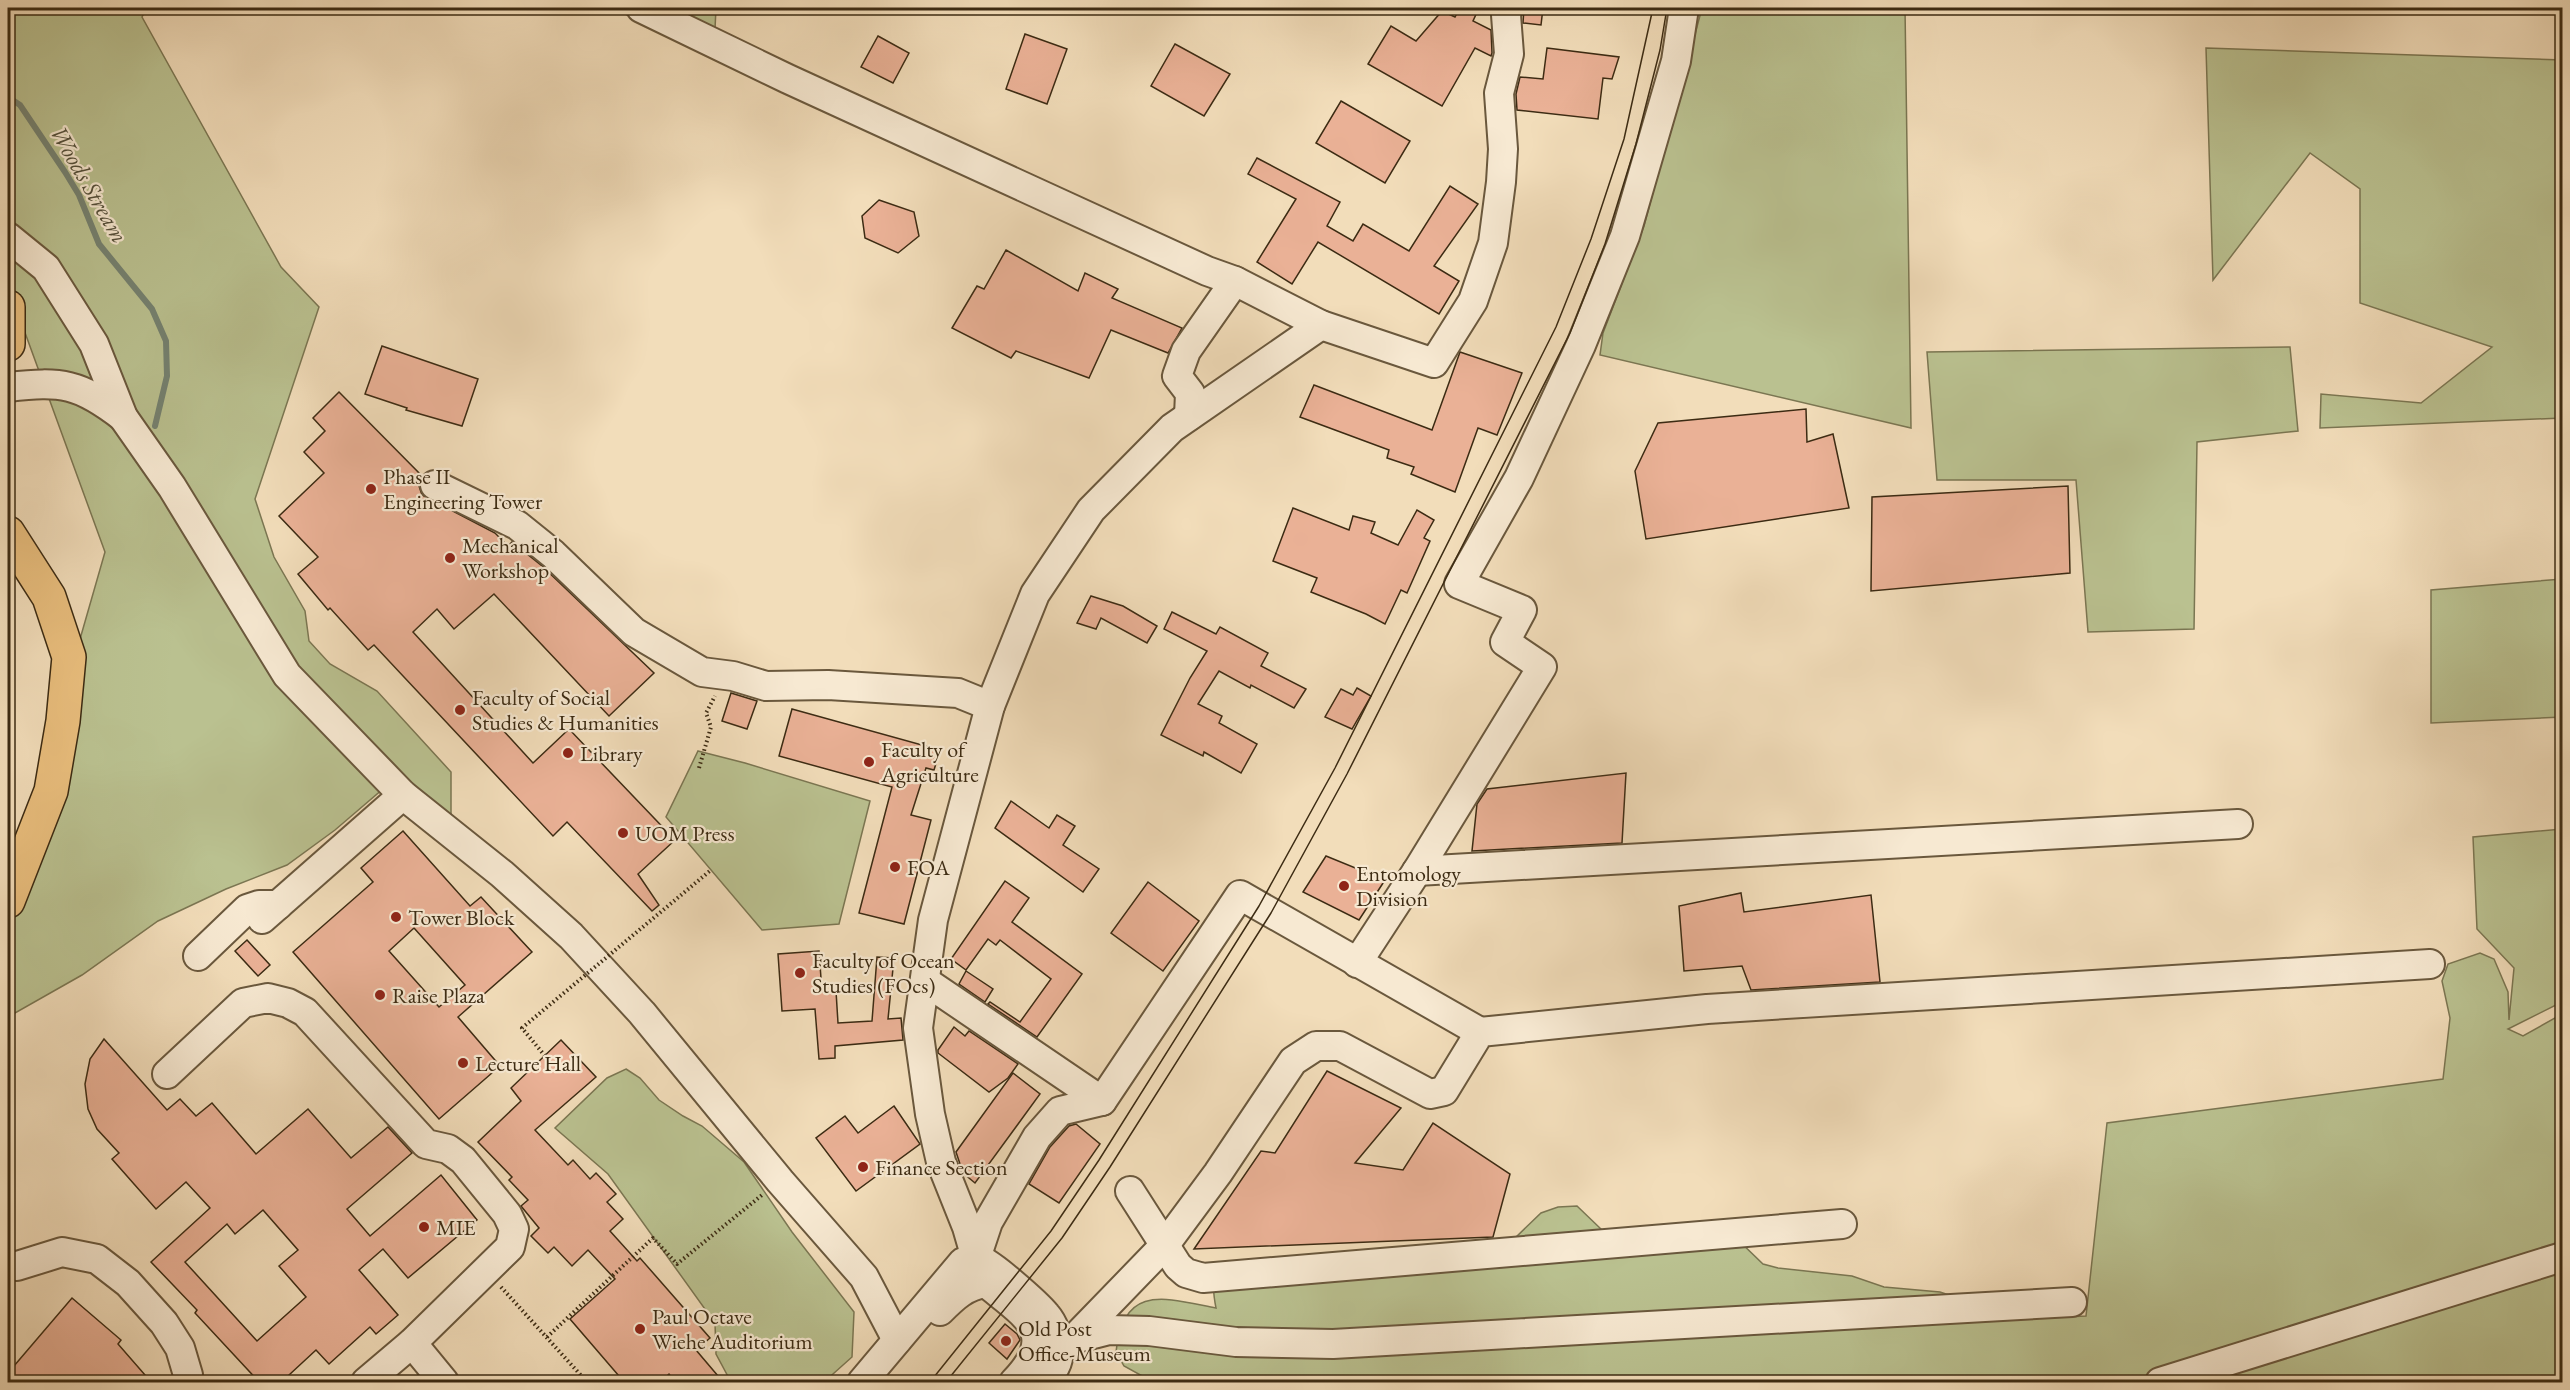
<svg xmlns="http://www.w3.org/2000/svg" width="2570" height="1390" viewBox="0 0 2570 1390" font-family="'EB Garamond',serif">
<rect width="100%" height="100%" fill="#f2ddba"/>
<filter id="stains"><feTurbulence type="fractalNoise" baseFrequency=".00333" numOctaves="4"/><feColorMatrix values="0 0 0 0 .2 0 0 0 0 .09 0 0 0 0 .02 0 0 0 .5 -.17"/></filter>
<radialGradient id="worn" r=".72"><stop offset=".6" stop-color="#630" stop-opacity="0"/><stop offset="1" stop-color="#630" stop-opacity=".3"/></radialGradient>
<g fill="#bac190" stroke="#7b7652" stroke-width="1.5">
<path d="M8 8H147L142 17 281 267 319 307 255 499 274 557 305 611 309 641 330 664 377 691 451 772V816L390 783 335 830 287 865 226 889 158 921 82 975 8 1017V968L14 904 72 667 105 552 8 286Z"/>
<path d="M612 8H716L715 29 647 24Z"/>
<path d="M1702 8H1905L1911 428 1600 355 1603 333 1644 226Z"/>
<path d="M2206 48 2562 60V418L2320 428 2321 394 2421 403 2492 347 2360 303V189L2310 153 2213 280Z"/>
<path d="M2290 347 2298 431 2197 442 2194 629 2088 632 2076 480H1937L1927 352Z"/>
<path d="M2562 579V717L2431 723V590Z"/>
<path d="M698 751 745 763 870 801 839 924 762 930 666 817Z"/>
<path d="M2562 829V1002L2508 1029 2523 1036 2562 1014V1382H1153L1124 1366 1116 1352C1123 1283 1165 1298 1216 1308 1212 1288 1212 1277 1224 1262L1295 1267 1485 1250 1516 1237 1541 1213 1558 1207 1577 1206 1602 1230 1658 1227 1736 1238 1763 1264 1778 1268 1852 1276 1884 1287 1940 1292 1973 1303 2010 1319 2086 1316 2107 1123 2443 1079 2450 1018 2442 981 2448 964 2480 953 2494 959 2508 992 2509 1020 2514 968 2477 929 2473 837Z"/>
<path d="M626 1069 640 1078 659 1100 683 1116 702 1126 744 1162 792 1232 854 1312 852 1357 824 1382H731L716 1354 715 1323 608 1174 555 1128 607 1078Z"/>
</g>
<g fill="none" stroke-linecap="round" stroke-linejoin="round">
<path stroke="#758271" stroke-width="6" d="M8 97 20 105 65 172 79 195 99 244 152 309 166 341 167 376 155 426"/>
</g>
<g fill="#eab196" stroke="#3c2b13" stroke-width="1.5" fill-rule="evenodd">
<path d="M1460 8H1479L1473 21 1491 30 1492 53 1491 56 1475 48 1442 106 1368 64 1391 26 1416 41 1442 11 1455 17Z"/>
<path d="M1524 8H1543L1541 25 1523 23Z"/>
<path d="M1025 34 1067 49 1047 104 1006 89Z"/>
<path d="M878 36 909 53 893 83 861 67Z"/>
<path d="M1175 44 1230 74 1204 116 1151 86Z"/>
<path d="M1547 48 1619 57 1612 79 1603 78 1598 119 1517 110 1516 94 1520 77 1543 79Z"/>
<path d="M1341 101 1410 141 1385 183 1316 143Z"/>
<path d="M1257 158 1340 202 1327 226 1353 241 1363 224 1409 251 1450 186 1478 204 1434 266 1459 281 1439 314 1318 242 1292 284 1257 262 1296 199 1248 174Z"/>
<path d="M879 200 914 212 919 236 898 253 865 238 862 216Z"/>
<path d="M1006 250 1078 291 1085 273 1118 289 1112 298 1182 328 1168 353 1111 330 1089 378 1016 351 1011 358 952 328 977 286 984 289Z"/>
<path d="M382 346 478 379 462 426 406 410 407 408 365 394Z"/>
<path d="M1460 352 1522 373 1497 435 1478 428 1455 492 1411 474 1414 467 1387 458 1389 450 1300 417 1314 385 1432 430Z"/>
<path d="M339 392 422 476 419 486 422 495 495 533 508 546 512 542 542 566 654 673 609 716 494 594 454 629 437 609 413 632 533 763 569 729 675 840 638 874 659 905 652 911 567 822 553 836 374 645 368 650 330 608 328 610 298 574 318 557 279 516 324 473 304 452 325 431 313 418Z"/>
<path d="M1806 409 1807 442 1833 434 1849 508 1646 539 1635 471 1658 423Z"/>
<path d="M2068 486 2070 573 1871 591 1872 497Z"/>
<path d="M1293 508 1349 530 1353 516 1375 522 1371 533 1398 545 1417 510 1434 520 1424 538 1430 541 1407 593 1401 590 1385 624 1366 614 1311 592 1317 578 1273 561Z"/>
<path d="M1091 596 1123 606 1157 626 1147 643 1101 618 1096 629 1077 623Z"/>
<path d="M1172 612 1216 634 1220 627 1268 653 1261 666 1306 689 1294 708 1251 685 1250 688 1219 671 1198 704 1222 716 1219 723 1257 744 1241 773 1204 752 1203 756 1161 735 1190 678 1207 651 1164 629Z"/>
<path d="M1357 688 1371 696 1352 729 1325 717 1341 689 1353 695Z"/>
<path d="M731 693 757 701 747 729 722 721Z"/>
<path d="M792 709 940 750 934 770 926 768 911 815 931 820 904 924 859 913 892 787 779 756Z"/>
<path d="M1626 773 1622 843 1472 851 1477 804 1487 789Z"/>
<path d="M1011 801 1049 828 1057 815 1075 826 1063 845 1099 869 1083 892 995 828Z"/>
<path d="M403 831 470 906 481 897 532 952 458 1017 500 1066 439 1119 293 952 373 882 361 868ZM414 928 465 985 439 1007 389 951Z"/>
<path d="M1326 856 1385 880 1359 920 1303 892Z"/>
<path d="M1005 881 1029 898 1012 922 1082 974 1037 1037 988 1004 990 1002 1020 1022 1051 979 1000 940 996 945 988 939 966 970 951 959Z"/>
<path d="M1148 882 1199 921 1163 971 1111 933Z"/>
<path d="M1741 893 1744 912 1871 895 1880 982 1751 990 1742 966 1684 971 1679 906Z"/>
<path d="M247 940 270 965 258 976 235 951Z"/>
<path d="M819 951 822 992 836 991 838 1023 872 1021 877 957 894 958 888 1019 901 1018 903 1040 835 1046V1058L819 1059 815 1009 782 1011 778 954Z"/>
<path d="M966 971 993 989 985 1002 959 984Z"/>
<path d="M954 1027 965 1036 969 1031 1018 1064 1008 1078 989 1092 938 1053V1050Z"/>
<path d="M104 1039 167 1110 180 1099 196 1116 212 1103 256 1154 308 1109 351 1158 388 1127 412 1153 347 1209 370 1236 441 1175 477 1220 408 1278 383 1249 359 1270 398 1315 376 1334 370 1327 329 1364 316 1350 289 1375 296 1383H260L195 1313 197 1310 151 1262 210 1208 186 1182 156 1209 112 1159 119 1153 97 1129 88 1109 85 1084 90 1059ZM263 1210 298 1250 279 1266 306 1297 257 1341 185 1262 227 1224 235 1234Z"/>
<path d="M561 1040 596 1077 535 1130 568 1165 573 1160 590 1179 596 1173 616 1194 607 1202 623 1219 610 1231 637 1261 640 1258 710 1338 696 1350 724 1383H676L669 1374 659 1383H625L570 1319 615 1279 588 1250 572 1266 554 1247 548 1253 531 1236 539 1228 521 1206 528 1200 509 1180 512 1177 478 1142 521 1101 511 1088Z"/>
<path d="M1327 1071 1401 1108 1355 1163 1403 1170 1433 1123 1510 1174 1493 1237 1194 1249 1261 1151 1275 1153Z"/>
<path d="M1013 1073 1040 1094 975 1183 963 1173 956 1152Z"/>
<path d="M894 1106 920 1144 856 1191 816 1138 845 1116 858 1133Z"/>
<path d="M1076 1124 1100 1144 1059 1203 1029 1184 1050 1147 1069 1126Z"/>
<path d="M72 1298 121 1340 118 1344 152 1383H18L8 1373Z"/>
<path d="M1005 1324 1017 1334 1020 1340 1007 1359 989 1343Z"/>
</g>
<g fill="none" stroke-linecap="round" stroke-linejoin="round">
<g stroke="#6a583d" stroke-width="32">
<g id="minor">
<path d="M641 8 788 79 1207 271 1235 281 1321 325 1434 363 1473 301 1493 243 1501 182 1503 149 1499 93 1509 54 1506 15 1508 8"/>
<path d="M8 237 46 268 94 344 123 417 172 487 287 675 403 795 502 874 571 936 642 1013 780 1181 864 1277 897 1340"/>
<path d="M8 387C62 381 79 383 123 417"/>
<path d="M1189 416 1190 393 1177 376 1186 351 1235 281"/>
<path d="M435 485 517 525 553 554 634 632 702 672 733 676 766 686 828 685 958 693 990 706"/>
<path d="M1417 871 2238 824"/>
<path d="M262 919 403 795"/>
<path d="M198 956 247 909 259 905H278"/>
<path d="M1357 963 1417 871 1542 667 1505 642 1522 610 1459 584 1519 478 1581 345 1625 236 1676 61 1684 8"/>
<path d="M925 981 1102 1101"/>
<path d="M167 1074 243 1003 268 998 288 1003 305 1012 426 1144 448 1149 463 1160 507 1214 514 1229 510 1247 412 1343 366 1382"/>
<path d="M1130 1191 1178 1266 1186 1273 1203 1278 1842 1224"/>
<path d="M976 1258 967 1227 941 1162 930 1114 918 1028 933 920 990 706 1035 594 1091 510 1172 428 1321 325"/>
<path d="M976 1258 988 1222 1037 1137 1060 1111 1102 1101 1240 895 1480 1032"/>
<path d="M17 1266 62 1252 97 1259 128 1283 164 1323 180 1348 188 1375 186 1382"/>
<path d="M940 1311C954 1297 965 1286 986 1283 1026 1316 1061 1333 1014 1382"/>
<path d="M1074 1339 1109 1330 1149 1331 1236 1342 1333 1344 2072 1302"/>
<path d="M412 1343 444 1382"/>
<path d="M1060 1348 1074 1339 1164 1246 1218 1173 1293 1061 1316 1046H1340L1430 1094 1444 1091 1480 1032 1707 1009 2430 964"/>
<path d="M862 1382 963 1262C967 1261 973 1258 976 1258 987 1259 1038 1305 1046 1315 1053 1323 1059 1338 1059 1349 1059 1364 1053 1371 1044 1382"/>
<path d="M2160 1382 2562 1257"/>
</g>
</g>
<g stroke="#3c2b13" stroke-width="36">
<path id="major" d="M8 307V344"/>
</g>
<g stroke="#3c2b13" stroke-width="36">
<path id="highway" d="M8 533 49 597 69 657 63 721 51 791 8 901"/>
</g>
<g stroke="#3c2b13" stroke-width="4" stroke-dasharray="1.5 3" stroke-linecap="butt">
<path d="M699 768 711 727 706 713 715 696"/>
<path d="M501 1287 587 1382"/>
<path d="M547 1337 653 1238 677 1264 762 1195"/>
</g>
<use href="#minor" stroke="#f7e9d2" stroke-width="28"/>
<use href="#major" stroke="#e9be7d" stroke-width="33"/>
<use href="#highway" stroke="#e9be7d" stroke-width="33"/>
<g stroke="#3c2b13" stroke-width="1.5">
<path d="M930 1382 1051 1231 1099 1160 1259 906 1335 768 1556 327 1591 239 1624 139 1653 8"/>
<path d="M946 1382 1062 1238 1110 1167 1271 913 1347 774 1570 333 1605 244 1636 144 1660 50 1667 8"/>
</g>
<path stroke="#3c2b13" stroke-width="4" stroke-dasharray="1.5 3" stroke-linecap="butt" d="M545 1056 522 1028 711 870"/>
</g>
<g fill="#8f2418" stroke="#f7e9d2" stroke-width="2">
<circle cx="371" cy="489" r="6"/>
<circle cx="450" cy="558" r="6"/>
<circle cx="460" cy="710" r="6"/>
<circle cx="568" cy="753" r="6"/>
<circle cx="869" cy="762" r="6"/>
<circle cx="623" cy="833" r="6"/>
<circle cx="895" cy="867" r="6"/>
<circle cx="1344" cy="886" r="6"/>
<circle cx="396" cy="917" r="6"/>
<circle cx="800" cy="973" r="6"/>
<circle cx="380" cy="995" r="6"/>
<circle cx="463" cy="1063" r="6"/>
<circle cx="863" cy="1167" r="6"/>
<circle cx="424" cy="1227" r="6"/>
<circle cx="640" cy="1329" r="6"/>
<circle cx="1006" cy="1341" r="6"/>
</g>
<g text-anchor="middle" stroke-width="4.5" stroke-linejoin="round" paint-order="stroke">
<g font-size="22" fill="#3c2b13" stroke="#f7e9d2" text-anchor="start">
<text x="383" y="484">Phase II<tspan x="383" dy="25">Engineering Tower</tspan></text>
<text x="462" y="553">Mechanical<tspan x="462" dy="25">Workshop</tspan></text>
<text x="472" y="705">Faculty of Social<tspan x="472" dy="25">Studies &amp; Humanities</tspan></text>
<text x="881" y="757">Faculty of<tspan x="881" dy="25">Agriculture</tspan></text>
<text x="580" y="761">Library</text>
<text x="635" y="841">UOM Press</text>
<text x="907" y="875">FOA</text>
<text x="1356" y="881">Entomology<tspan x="1356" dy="25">Division</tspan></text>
<text x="408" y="925">Tower Block</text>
<text x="812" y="968">Faculty of Ocean<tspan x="812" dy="25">Studies (FOcs)</tspan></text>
<text x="392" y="1003">Raise Plaza</text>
<text x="475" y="1071">Lecture Hall</text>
<text x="875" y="1175">Finance Section</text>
<text x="436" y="1235">MIE</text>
<text x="652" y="1324">Paul Octave<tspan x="652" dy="25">Wiehe Auditorium</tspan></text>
<text x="1018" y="1336">Old Post<tspan x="1018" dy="25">Office-Museum</tspan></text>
</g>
<g font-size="24" font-style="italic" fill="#544f3a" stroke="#f7e9d2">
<text transform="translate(89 184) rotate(60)" y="8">Woods Stream</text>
</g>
</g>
<rect width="2570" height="1390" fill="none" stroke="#f2ddba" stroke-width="30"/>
<rect x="9" y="9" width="2552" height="1372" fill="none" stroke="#3c2b13" stroke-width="3"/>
<rect x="15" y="15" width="2540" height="1360" fill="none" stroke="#3c2b13" stroke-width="1.5"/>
<rect width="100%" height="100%" filter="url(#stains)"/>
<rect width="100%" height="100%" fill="url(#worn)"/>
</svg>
